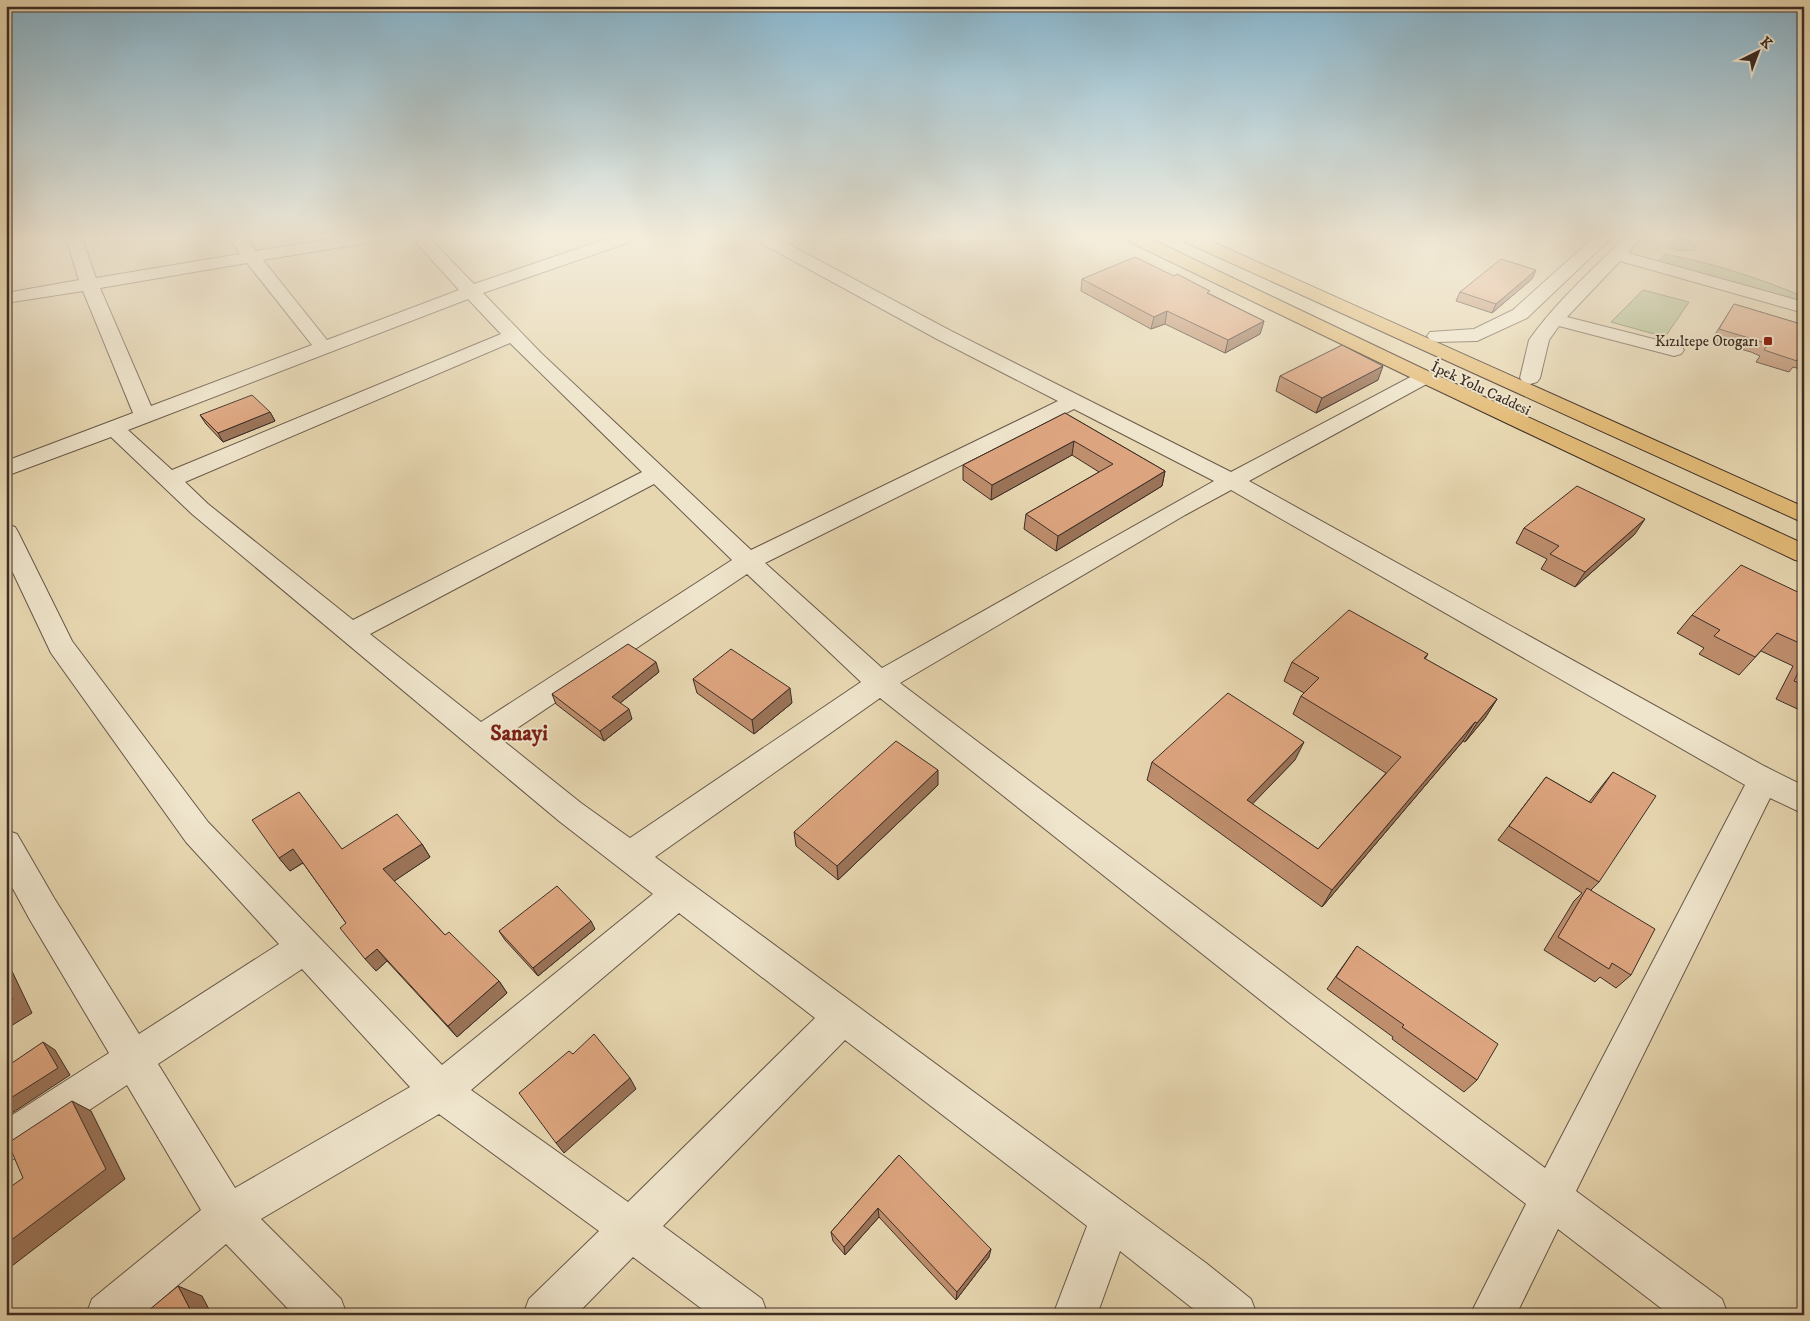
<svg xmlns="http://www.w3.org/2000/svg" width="1810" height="1321" viewBox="0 0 1810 1321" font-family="'IM FELL DW Pica',serif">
<rect width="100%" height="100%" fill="#e7d7b1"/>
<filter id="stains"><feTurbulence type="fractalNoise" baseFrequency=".004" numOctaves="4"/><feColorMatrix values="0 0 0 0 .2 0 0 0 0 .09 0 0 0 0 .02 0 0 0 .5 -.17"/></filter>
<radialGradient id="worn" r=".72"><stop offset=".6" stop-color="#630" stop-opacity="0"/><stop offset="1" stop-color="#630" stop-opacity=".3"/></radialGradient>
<g fill="#afbf90" stroke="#76765b">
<path d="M1679 238 1694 242 1696 246 1694 250 1680 251 1670 248Z"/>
<path d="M1665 254C1713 263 1759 278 1804 297V304L1657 264Z"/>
<path d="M1643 290 1689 302 1665 337 1611 322Z"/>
</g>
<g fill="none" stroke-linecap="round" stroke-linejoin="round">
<g stroke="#675849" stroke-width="2">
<g id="minor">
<path d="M66 238H82L96 278 240 254 230 238H246L256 251 337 238H374L372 242 366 243 263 260 327 340 459 290 412 238H429L474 284 609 238H632L630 242 483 293 541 353 751 550 1058 401 937 339 759 242 757 238H777L951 331 1231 472 1418 373 1425 371 1432 373 1435 377 1432 381 1249 481 1764 766 1804 786V814L1770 798 1576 1191 1722 1299 1728 1315H1670L1558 1229 1516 1315H1470L1526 1204 1292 1025 880 698 655 857 1206 1263 1251 1299 1257 1315H1201L1120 1251 1097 1315H1053L1087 1226 845 1040 663 1226 762 1299 768 1315H710L633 1257 576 1315H523L529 1299 599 1231 439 1114 261 1219 341 1299 347 1315H294L226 1244 143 1315H86L92 1299 201 1210 127 1085 20 1156 6 1162V1119L109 1053 30 920 6 876V830L17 834 54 898 139 1034 279 944 186 842 51 653 6 558V524L15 527 18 532 72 641 208 822 442 1065 653 894 559 821 192 514 111 437 6 476V461L133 413 83 291 6 303V293L79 280ZM247 263 312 345 151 406 100 288ZM468 299 501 334 172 470 128 430ZM510 343 642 472 353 620 208 504 185 482ZM1074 409 1214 481 882 668 765 563ZM654 484 732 560 481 722 370 634ZM1231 490 1745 785 1545 1168 1318 999 900 683 1185 515ZM747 574 861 682 630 838 581 803 501 739ZM679 913 815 1018 628 1202 471 1090ZM302 969 410 1087 235 1188 158 1064Z"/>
<path d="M1593 238H1611L1527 318 1477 341 1437 342 1430 340 1427 336 1430 332 1474 329 1513 310Z"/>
<path d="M1624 238H1641L1628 253 1804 302V313L1620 261 1567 317 1681 346 1684 350 1681 354 1674 356 1559 326 1549 340 1540 378 1537 382 1530 384 1523 382 1520 378 1529 340C1556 302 1591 271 1624 238Z"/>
</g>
</g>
<g stroke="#3c2d26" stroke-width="2">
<g id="highway">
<path d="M1128 238H1149L1432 373 1804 544V562L1795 560 1418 381 1130 242Z"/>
<path d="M1183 238H1204L1804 507V523L1185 242Z"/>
</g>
</g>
<use href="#minor" fill="#efe5cc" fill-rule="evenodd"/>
<use href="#highway" fill="#e4bc78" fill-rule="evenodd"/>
</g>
<g fill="#be8e6d" stroke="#3c2d26">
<path d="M1536 270 1532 279 1492 313 1456 301 1460 292Z"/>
<path d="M1082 279 1210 294 1264 321 1260 334 1225 353 1165 324 1151 329 1081 291Z"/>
<path d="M1734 304 1804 325V370L1793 367 1789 372 1756 362 1760 356 1751 352 1711 341Z"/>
<path d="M1280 376 1378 380 1316 413 1276 391Z"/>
<path d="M270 412 275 421 223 442 206 424 200 415Z"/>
<path d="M1065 413 1165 471 1162 486 1056 551 1024 529 1026 514 1099 472 1072 455 991 500 963 480V465Z"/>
<path d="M1524 528 1635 534 1575 587 1541 569 1547 559 1516 543Z"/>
<path d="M1804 609V712L1776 699 1793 666 1761 651 1739 675 1699 654 1704 648 1677 633 1692 615Z"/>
<path d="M1428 654 1425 659 1497 699 1485 718 1465 742 1463 741 1322 907 1147 780 1152 762 1295 760 1252 804 1318 849 1386 773 1293 714 1301 696 1304 693 1284 681 1292 662Z"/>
<path d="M659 672 620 703 632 719 604 741 556 704 552 694Z"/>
<path d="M693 679 792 703 754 734 697 693Z"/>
<path d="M1613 772 1599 882 1591 890 1631 975 1616 988 1600 977 1595 982 1544 950 1574 901 1582 893 1498 840 1546 777 1589 802Z"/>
<path d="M938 785 838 880 796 846 794 832Z"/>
<path d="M422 844 430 857 394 881 445 935 499 981 507 993 457 1037 387 961 376 971 346 923 303 863 290 871 279 858 342 849Z"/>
<path d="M595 929 538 976 505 940 499 931Z"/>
<path d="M1357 946 1477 1080 1464 1092 1392 1039 1393 1037 1327 989Z"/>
<path d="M899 1155 989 1257 956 1300 879 1217 845 1255 833 1241 831 1232Z"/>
</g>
<g fill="#9b7459" stroke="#3c2d26">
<path d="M1536 270 1532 279 1492 313 1496 304Z"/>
<path d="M1167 311 1165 324 1151 329 1154 317Z"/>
<path d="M1264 321 1260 334 1225 353 1228 340Z"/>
<path d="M1383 366 1378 380 1316 413 1322 398Z"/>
<path d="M270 412 275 421 223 442 218 433Z"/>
<path d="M1074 441 1072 455 991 500 992 485Z"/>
<path d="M1165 471 1162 486 1056 551 1058 536Z"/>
<path d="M1645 519 1635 534 1575 587 1585 572Z"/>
<path d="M656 662 659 672 615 707 612 697Z"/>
<path d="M790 688 792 703 754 734 752 720Z"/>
<path d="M1497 699 1485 718 1465 742 1477 723Z"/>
<path d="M629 709 632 719 604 741 600 731Z"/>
<path d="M1475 722 1463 741 1322 907 1332 890Z"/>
<path d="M1304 742 1295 760 1239 818 1247 800Z"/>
<path d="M938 770V785L838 880 837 866Z"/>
<path d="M422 844 430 857 393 882 383 869Z"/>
<path d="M293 849 304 862 290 871 279 858Z"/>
<path d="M591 921 595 929 538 976 533 968Z"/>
<path d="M377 949 387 961 376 971 365 959Z"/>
<path d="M6 965 10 967 32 1013 6 1029Z"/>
<path d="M499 981 507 993 457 1037 448 1026Z"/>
<path d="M43 1042 55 1050 70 1075 6 1117V1101Z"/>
<path d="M630 1078 636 1089 564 1153 556 1143Z"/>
<path d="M72 1101 91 1111 125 1179 8 1269 6 1268V1244Z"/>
<path d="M878 1208 879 1217 845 1255 844 1247Z"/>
<path d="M991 1249 989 1257 956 1300 957 1292Z"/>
<path d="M178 1286 202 1296 212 1315H193Z"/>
</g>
<g fill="#dda57f" stroke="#3c2d26">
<path d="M1135 257 1174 276 1177 274 1210 291 1207 293 1264 321 1228 340 1167 311 1154 317 1082 279Z"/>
<path d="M1501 259 1536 270 1496 304 1460 292Z"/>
<path d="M1734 304 1804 325V356L1801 355 1797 361 1764 350 1768 344 1759 341 1719 329Z"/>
<path d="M1342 345 1383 366 1322 398 1280 376Z"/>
<path d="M252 395 270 412 218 433 200 415Z"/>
<path d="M1065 413 1165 471 1058 536 1026 514 1113 464 1074 441 992 485 963 465Z"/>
<path d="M1577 486 1645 519 1585 572 1550 554 1559 546 1524 528Z"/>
<path d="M1741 565 1804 595V645L1777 633 1755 657 1714 636 1720 630 1692 615Z"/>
<path d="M1349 610 1428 654 1424 658 1497 699 1477 723 1475 722 1332 890 1152 762 1228 693 1304 742 1247 800 1318 849 1401 757 1301 696 1319 678 1292 662Z"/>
<path d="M628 644 656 662 612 697 629 709 600 731 552 694Z"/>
<path d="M731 649 790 688 752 720 693 679Z"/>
<path d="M1804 661V685L1794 681Z"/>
<path d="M896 741 938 770 837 866 794 832Z"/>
<path d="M1613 772 1656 796 1599 882 1509 826 1546 777 1591 803Z"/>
<path d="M299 792 342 849 397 814 422 844 383 869 445 935 449 932 499 981 448 1026 377 949 365 959 340 928 346 923 293 849 279 858 252 820Z"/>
<path d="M557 886 591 921 533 968 499 931Z"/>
<path d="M1587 888 1655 929 1631 975 1612 963 1609 969 1558 937Z"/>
<path d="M1357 946 1498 1044 1477 1080 1402 1027 1404 1025 1336 977Z"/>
<path d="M6 986 13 1000 6 1004Z"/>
<path d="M594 1034 630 1078 556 1143 519 1093 569 1051 573 1054Z"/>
<path d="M43 1042 58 1068 6 1101V1067Z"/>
<path d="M72 1101 106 1169 6 1244V1190L23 1178 8 1143Z"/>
<path d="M899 1155 991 1249 957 1292 878 1208 844 1247 831 1232Z"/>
<path d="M178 1286 193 1315H143Z"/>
</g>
<linearGradient id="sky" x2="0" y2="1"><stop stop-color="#87b6cf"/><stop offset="0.56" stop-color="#f4eddc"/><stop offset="1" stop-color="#f4eddc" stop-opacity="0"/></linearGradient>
<rect width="1810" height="423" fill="url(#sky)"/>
<rect fill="#8f2418" stroke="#efe5cc" stroke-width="2" x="1763" y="336" width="10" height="10" rx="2.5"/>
<g text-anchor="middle" stroke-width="4" stroke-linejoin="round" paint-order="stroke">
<g font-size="15" fill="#3c2d26" stroke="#efe5cc" text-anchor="end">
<text x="1758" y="346">Kızıltepe Otogarı</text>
</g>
<g font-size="15" fill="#3c2d26" stroke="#efe5cc">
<text transform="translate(1481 388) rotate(25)" y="5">İpek Yolu Caddesi</text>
</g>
<g font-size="22" font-weight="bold" fill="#7a1f14" stroke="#efe5cc">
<text x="519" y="740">Sanayi</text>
</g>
</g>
<rect width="1810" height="1321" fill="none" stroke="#e7d7b1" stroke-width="25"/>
<rect x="8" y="8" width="1795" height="1306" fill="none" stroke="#3c2d26" stroke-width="2.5"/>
<rect x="12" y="12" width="1785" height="1296" fill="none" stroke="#3c2d26"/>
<g transform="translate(1758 52) rotate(42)" stroke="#efe5cc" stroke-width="4" paint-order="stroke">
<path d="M0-4L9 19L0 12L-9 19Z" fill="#3c2d26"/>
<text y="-8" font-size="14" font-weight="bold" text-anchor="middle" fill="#3c2d26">K</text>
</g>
<rect width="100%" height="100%" filter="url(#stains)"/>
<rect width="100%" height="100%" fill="url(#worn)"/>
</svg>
